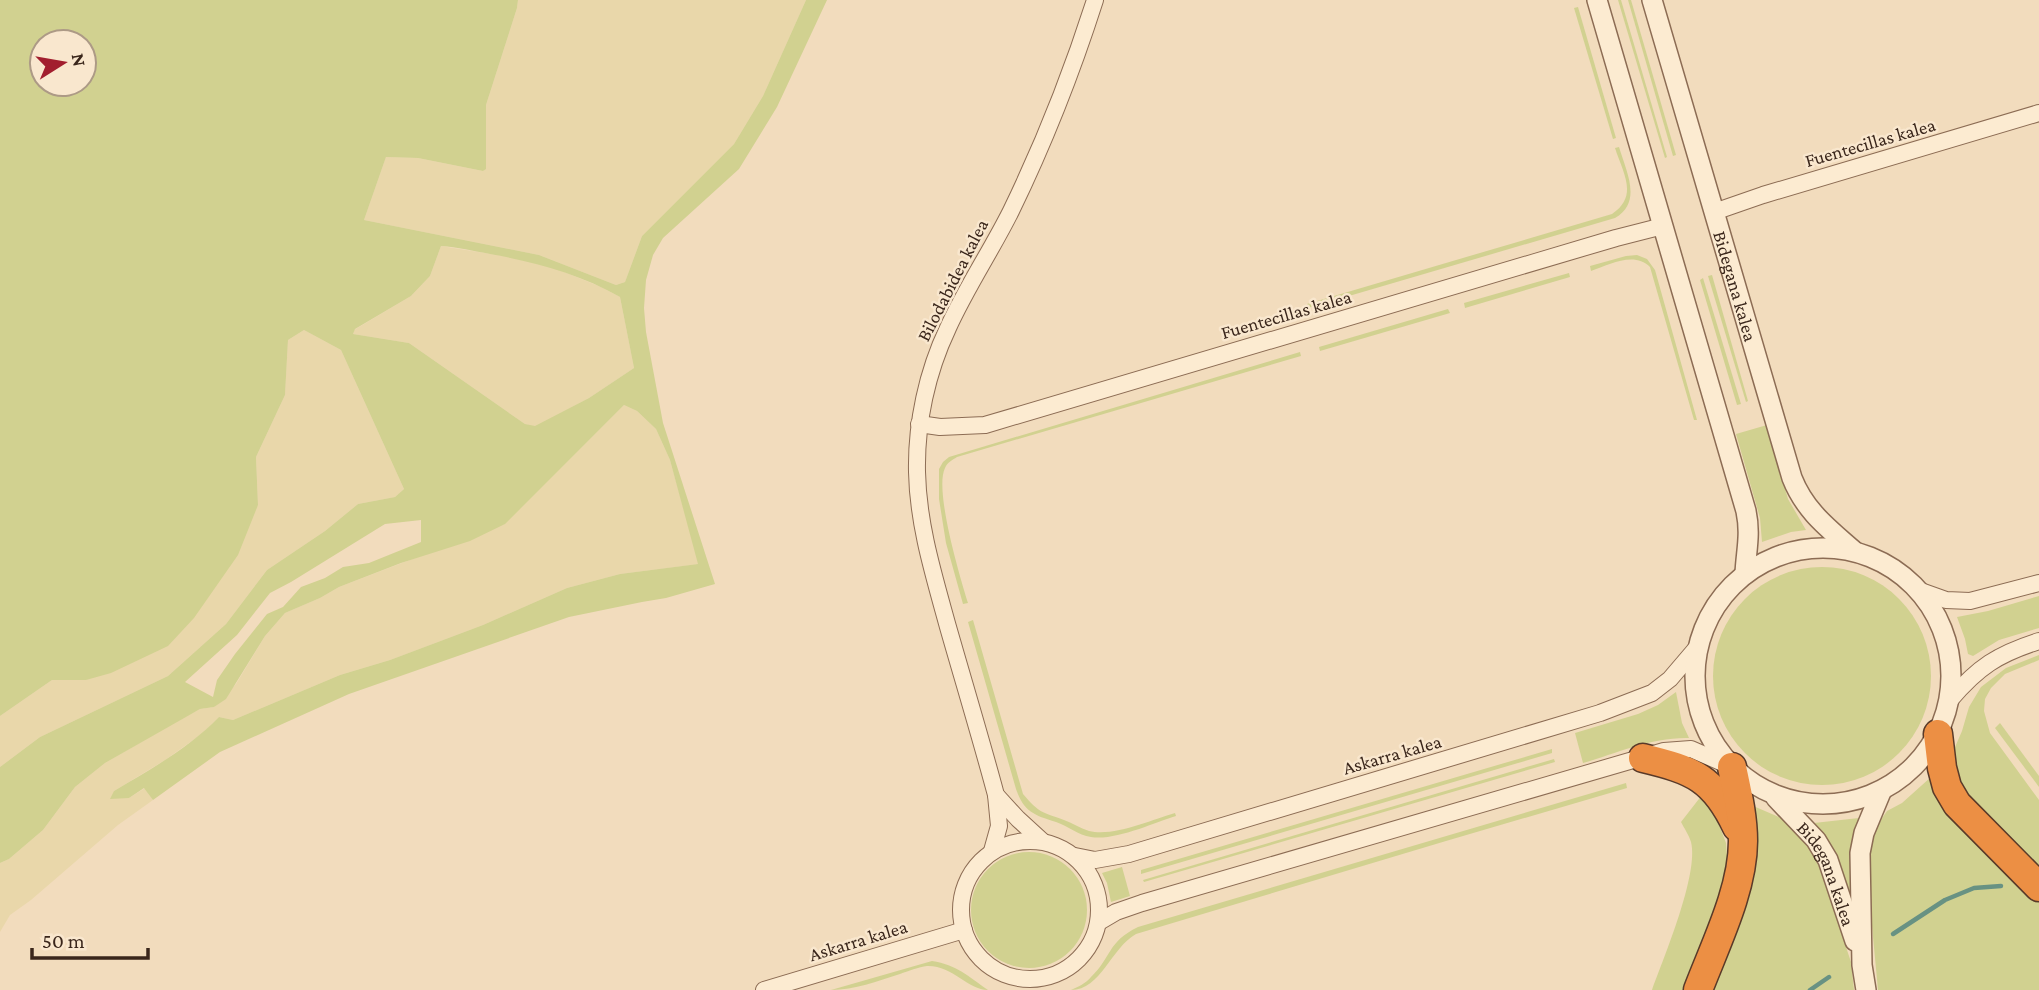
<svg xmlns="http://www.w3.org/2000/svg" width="2039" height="990" viewBox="0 0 2039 990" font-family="'Crimson Pro',serif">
<rect width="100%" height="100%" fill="#f2dcbd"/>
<g fill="#e9d7aa">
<path d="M518 0H806L763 96 734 144 642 236 625 282 616 285 539 255 364 220 386 157 418 158 483 171 485 169 486 105 517 8Z"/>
<path d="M441 246 522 259 557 269 601 287 620 297 634 368 589 398 535 427 525 424 409 343 353 334 354 330 411 296 430 276Z"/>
<path d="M304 330 341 350 404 489 395 497 358 504 325 531 267 570 226 624 168 676 40 737 0 767V716L52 680H86L258 505 256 457 285 395 288 340Z"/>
<path d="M624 405 637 411 656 429 670 460 699 564 620 574 567 588 483 625 390 660 340 675 233 720 219 717 203 733 165 760 114 791 129 798 145 788 153 800 118 825 31 900 10 915 0 932V863L9 859 43 830 75 787 105 763 177 721 200 709 214 707 236 684 265 636 285 613 320 598 339 587 504 524Z"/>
</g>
<g fill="#d1d190" fill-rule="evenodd">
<path d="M0 0H518L517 8 486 105V169L483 171 418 158 386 157 364 220 539 255 616 285 625 282 642 236 734 144 763 96 806 0H827L777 107 739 169 663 238 653 255 646 280 644 308 646 332 663 423 715 584 666 598 642 602 569 617 349 694 220 752 153 800 144 788 129 798 110 799 114 791C151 769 189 748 219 717L233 720 340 675 390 660 483 625 567 588 620 574 698 564 670 460 656 429 637 411 624 405 505 524 470 541 401 563 339 587 320 598 285 613 265 636 226 699 214 707 200 709 105 763 75 787 43 830 9 859 0 863V767L40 737 168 676 226 624 267 570 325 531 358 504 395 497 404 489 341 350 304 330 288 340 285 395 256 457 258 505 238 555 194 618 168 646 111 673 86 680H52L0 716ZM84 42V84H42V42ZM441 246C457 247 474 251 490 254 535 262 580 274 620 297L634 368 589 398 535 426 525 424 409 343 353 334 355 329 411 296 430 276ZM421 520V542L369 563 343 567 325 578 301 587 283 607 267 614 235 654 217 680 213 697 185 682 237 635 270 593 291 582 385 524Z"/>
<path d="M1618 0H1621L1667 157 1665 158Z"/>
<path d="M1628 0H1631L1676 155 1673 156Z"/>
<path d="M1578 7 1616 138 1613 139 1574 8Z"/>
<path d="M1619 147C1626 171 1643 202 1615 218L1308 308 1307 304 1612 214C1639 196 1623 173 1615 148Z"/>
<path d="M1637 255 1647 259 1655 270 1697 420H1694L1650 267C1634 251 1609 265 1591 271L1590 266 1626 256Z"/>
<path d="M1569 273 1570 277 1465 308 1464 303Z"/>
<path d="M1712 275 1748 401 1746 402 1708 276Z"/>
<path d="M1703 278 1741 404 1737 405 1700 280Z"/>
<path d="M1448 309 1450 313 1320 351 1319 347Z"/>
<path d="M1300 352 1301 356 957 457C952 460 947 463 945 468 934 490 960 577 968 603L963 604 946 543 939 499V469L943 462 949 457Z"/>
<path d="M1767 425 1788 499 1806 530 1791 532 1762 542 1760 518 1736 434Z"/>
<circle cx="1822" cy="676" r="109"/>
<path d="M2039 596V628L1999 640 1973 656 1968 654 1965 639 1957 617 1988 611Z"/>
<path d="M973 620 1023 794C1039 813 1042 812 1064 820 1072 823 1080 828 1089 831 1114 837 1151 820 1175 813L1176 816C1153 823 1115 841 1091 837 1078 835 1068 826 1056 822 1034 815 1024 812 1016 789L968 622Z"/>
<path d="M2039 655V660L2005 674 1991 688 1985 699 1984 711 1990 733 2039 800V872L1961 790 1952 754 1962 731 1969 707 1981 687 2006 668Z"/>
<path d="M1676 692 1682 723 1689 738C1653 737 1617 753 1583 763L1575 733 1638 714 1658 705Z"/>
<path d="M2000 723 2039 776V787L1995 728Z"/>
<path d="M1552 749V753L1141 874V870Z"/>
<path d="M1554 759 1555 762 1144 882 1143 880Z"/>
<path d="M1931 777 2039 898V990H1878L1869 894 1870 847 1876 827 1887 811 1902 803Z"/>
<path d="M1626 783 1627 788 1446 841 1136 934C1111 948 1101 990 1071 990 1078 987 1086 983 1091 977 1112 957 1107 942 1138 927Z"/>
<path d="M1702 795 1713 809 1726 843 1728 868 1719 905 1687 990H1652C1664 957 1699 874 1691 842 1689 835 1684 828 1681 822Z"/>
<path d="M1751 805 1781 818 1804 839 1816 857 1851 962 1854 990H1708Z"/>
<path d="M1859 818 1853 839V895L1850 896 1833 850 1814 823Z"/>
<circle cx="1029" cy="910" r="58"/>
<path d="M1122 867 1130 896 1111 902 1107 883 1102 873Z"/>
<path d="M932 961C957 965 968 976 988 990 968 990 952 965 927 966 919 967 908 971 900 974 877 981 855 990 831 990Z"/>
</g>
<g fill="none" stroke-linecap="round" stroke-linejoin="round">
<g stroke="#689283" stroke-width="4.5">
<path d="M1893 934 1945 900 1974 888 2001 886"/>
<path d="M1810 990 1829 977"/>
</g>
<g stroke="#8c6c54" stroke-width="18">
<g id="minor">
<path d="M1714 212 1763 195 2039 113"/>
<path d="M919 424 940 427 985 425 1616 238 1663 226"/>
<path d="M1918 590 1946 600 1970 601 2039 583"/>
<path d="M1950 700C1978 667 1998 654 2039 641"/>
<path d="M996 795 1018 819 1042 841"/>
<circle cx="1030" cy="910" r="69"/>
<path d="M992 851 999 826 996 795C981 739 964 683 948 627 934 576 918 525 917 472 916 423 927 372 948 328 966 288 991 251 1011 211 1044 143 1072 72 1095 0"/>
<path d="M1075 856 1095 860 1129 854 1600 713 1652 693 1670 679 1699 645"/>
<path d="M1099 922 1116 912 1142 903 1664 751 1691 749 1732 767"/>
<path d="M764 990 964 930"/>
</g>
</g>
<g stroke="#8c6c54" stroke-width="22">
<g id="tertiary">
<path d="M1597 0 1746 511C1751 535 1746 551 1745 574"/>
<path id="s1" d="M1652 0 1792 478C1805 511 1828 528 1854 551"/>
<circle cx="1823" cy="676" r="128"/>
<path id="s2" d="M1776 798 1816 840 1828 860 1855 941"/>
<path d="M1866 990 1862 965 1860 853 1864 833 1881 792"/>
</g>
</g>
<g stroke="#593a29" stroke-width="31">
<g id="motorway">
<path d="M1938 734 1942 768 1947 787 1957 804 2039 887"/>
<path d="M1643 758C1693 770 1714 778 1737 827"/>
<path d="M1698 990C1715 945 1743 890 1743 841 1743 816 1737 791 1732 767"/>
</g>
</g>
<use href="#minor" stroke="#fcebd1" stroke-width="16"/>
<use href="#tertiary" stroke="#fcebd1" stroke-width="19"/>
<use href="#motorway" stroke="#ec8f44" stroke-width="28"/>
</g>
<g text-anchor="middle" stroke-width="5" stroke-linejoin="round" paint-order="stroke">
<g font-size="19" fill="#3a261b" stroke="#f9e7ce">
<text transform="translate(1870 142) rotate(-16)" y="7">Fuentecillas kalea</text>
<text transform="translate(952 280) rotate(-63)" y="7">Bilodabidea kalea</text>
<text dy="7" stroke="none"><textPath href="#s1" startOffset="298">Bidegana kalea</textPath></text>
<text transform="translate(1286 314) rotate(-16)" y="7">Fuentecillas kalea</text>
<text transform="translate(1392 754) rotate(-16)" y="7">Askarra kalea</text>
<text dy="7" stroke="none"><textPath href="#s2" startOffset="93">Bidegana kalea</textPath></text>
<text transform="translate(858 940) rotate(-17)" y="7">Askarra kalea</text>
</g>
</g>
<g transform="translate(63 63) rotate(79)"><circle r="33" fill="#f9e7ce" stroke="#ad9a86" stroke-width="2"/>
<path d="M0-5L12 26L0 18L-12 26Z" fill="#a21e2e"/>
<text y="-10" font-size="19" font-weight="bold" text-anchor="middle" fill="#3a261b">N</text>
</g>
<path d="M32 948v10h116v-10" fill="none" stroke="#3a261b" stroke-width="3.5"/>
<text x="42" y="948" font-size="21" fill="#3a261b" stroke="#f9e7ce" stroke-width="5" paint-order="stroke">50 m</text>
</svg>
